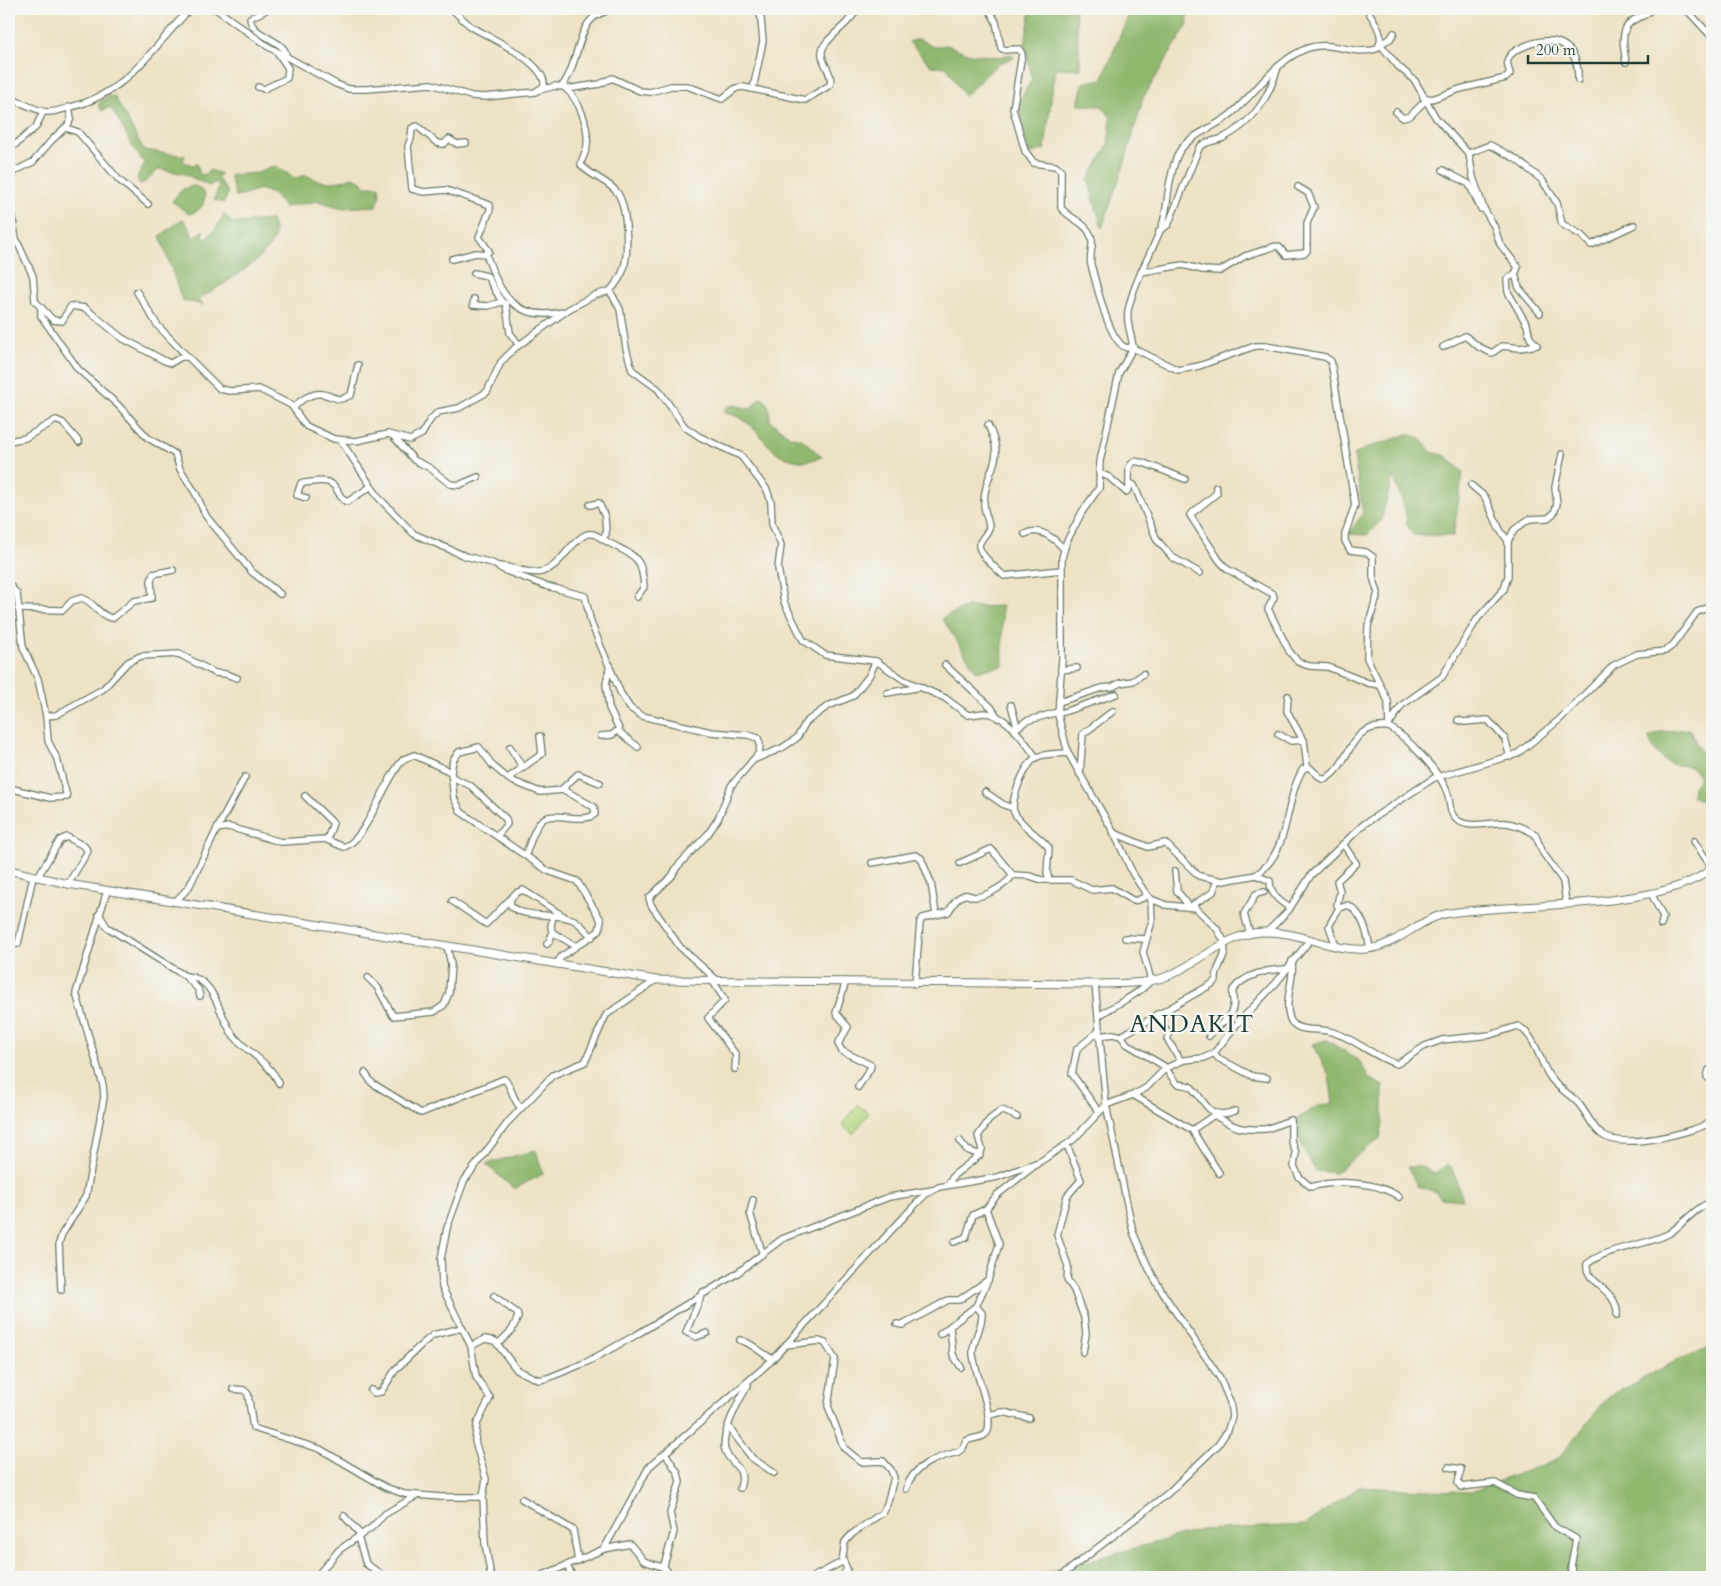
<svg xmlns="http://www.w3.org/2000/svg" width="1721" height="1586" viewBox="0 0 1721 1586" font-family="Cardo,serif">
<rect width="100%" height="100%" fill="#f6f6f2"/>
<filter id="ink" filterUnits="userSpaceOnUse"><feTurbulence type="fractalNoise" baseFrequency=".02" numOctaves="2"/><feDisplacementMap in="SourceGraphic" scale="10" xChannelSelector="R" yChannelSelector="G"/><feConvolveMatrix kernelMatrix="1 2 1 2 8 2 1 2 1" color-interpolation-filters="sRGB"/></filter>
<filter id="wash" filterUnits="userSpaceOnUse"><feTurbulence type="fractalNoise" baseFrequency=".0096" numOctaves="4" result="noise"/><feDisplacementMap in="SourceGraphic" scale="20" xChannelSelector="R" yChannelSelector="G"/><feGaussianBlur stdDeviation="1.12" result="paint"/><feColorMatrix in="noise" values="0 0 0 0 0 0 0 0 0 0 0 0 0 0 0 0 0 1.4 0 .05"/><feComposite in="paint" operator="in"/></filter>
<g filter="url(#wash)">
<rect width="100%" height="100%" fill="#eee2c4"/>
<path fill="#b6d780" stroke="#6a8a5a" d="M858 1105 869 1113 853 1134 842 1125Z"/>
<g fill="#90b86e" stroke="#587a51">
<path d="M1031 9H1075L1081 69 1055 68 1045 149 1029 154 1017 105 1032 79 1025 44Z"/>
<path d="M1131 9H1186L1188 24 1143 98 1124 165 1102 228 1088 180 1108 145 1111 118 1102 106 1078 105 1083 83 1102 79Z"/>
<path d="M919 39 933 47 947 45 970 54 1000 57 1011 54 1014 58 999 63 964 96 947 67 931 66 909 42Z"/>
<path d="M114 96 144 150 185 156 183 162 192 165 197 164 200 175 205 174 210 170 221 174 217 177 228 193 224 203 214 200 219 187 216 182 209 186 185 174 159 169 145 182 140 184 137 178 145 163C130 147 123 125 110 107L102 111 98 104 106 97Z"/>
<path d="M275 166 295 178 306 175C322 184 336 184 353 177L362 181 365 186H379L380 197 376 206 342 208 318 201 284 207 274 194 259 189 236 197 230 178 231 175 257 173Z"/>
<path d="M193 186 198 187 205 195C204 206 200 211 189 214L172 201 183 189Z"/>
<path d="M224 214 233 223 271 220C272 224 275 230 275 234 272 259 216 287 197 301L204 305 182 300 160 236 183 219 191 231 193 239 203 230 204 240 215 230Z"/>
<path d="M761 397C770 403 770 411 770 421L790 436 803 440 822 457C815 459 807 462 800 461 761 457 761 417 724 413L727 407 734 405 750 409Z"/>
<path d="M1408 434 1421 438 1431 452 1446 456 1463 472 1453 536 1413 535 1407 524 1405 509 1393 476 1381 521 1367 535 1348 534 1363 514 1354 455C1370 444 1390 442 1408 434Z"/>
<path d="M1002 606 1003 666 976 671 942 618 967 607Z"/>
<path d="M1689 729 1712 773V805L1692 796 1693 787 1700 777C1689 760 1683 769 1669 763 1659 759 1653 747 1648 738L1660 732Z"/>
<path d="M1326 1040 1351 1055 1360 1062 1369 1078 1383 1086V1123L1380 1138 1335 1173 1316 1171 1302 1148 1297 1119 1316 1107 1333 1103 1329 1075 1312 1044Z"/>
<path d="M536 1150 543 1174 514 1189 486 1164Z"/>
<path d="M1448 1164 1452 1168 1463 1200 1441 1198 1436 1192 1417 1186 1408 1167H1424L1434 1174Z"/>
<path d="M1712 1346V1577H1028L1201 1530 1304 1525 1359 1487 1471 1492 1559 1458 1608 1397 1676 1361Z"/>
</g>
</g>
<g filter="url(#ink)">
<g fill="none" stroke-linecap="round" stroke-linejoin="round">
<g stroke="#677766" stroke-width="8">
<g id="minor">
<path d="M216 9 267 46 336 84 349 89H366L431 84 471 96 485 97 535 92 544 86C547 63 489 37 472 27 465 22 458 15 452 9"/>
<path d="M268 9 250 18C251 37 287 40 286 56"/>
<path d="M384 9 388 10"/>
<path d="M989 9 996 22 1001 48 1005 50 1019 49 1022 54 1013 109 1025 151 1034 163 1055 166 1061 170V208C1071 220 1089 223 1092 240 1093 249 1089 256 1091 265 1097 284 1108 342 1127 348L1133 346"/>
<path d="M1686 9 1712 37"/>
<path d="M1394 33 1390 39 1380 44 1398 66 1415 81 1436 118 1469 154 1473 177 1484 209 1494 226 1500 244 1518 267 1515 274 1519 288 1540 313"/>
<path d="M1626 62C1624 50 1619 30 1632 21 1640 16 1645 17 1651 9"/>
<path d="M562 86C577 68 577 32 593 18 599 13 605 12 611 9"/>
<path d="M258 87 264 89 287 78 288 68 277 52"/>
<path d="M566 89 600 84 612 78 640 91 650 92 671 86H687L722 99 736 88 743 87 805 100 830 85C834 73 820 63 822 51 824 38 851 24 857 9"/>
<path d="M753 89 763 41 760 9"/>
<path d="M1423 97 1432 99 1460 89 1506 78 1510 74C1509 69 1506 64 1508 59 1510 53 1518 49 1523 47 1554 33 1579 43 1578 80"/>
<path d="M9 99C21 101 40 113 48 112 56 112 64 109 71 107 128 93 152 48 190 9"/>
<path d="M1396 112 1403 118 1410 116 1425 101"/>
<path d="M66 128 78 132 119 180 148 204"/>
<path d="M466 143 457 144 449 139 444 144 437 143 417 126 412 128 411 138 408 146 412 189 424 192 446 190 490 205V210L479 237 489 251 486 254"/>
<path d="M9 150 36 127 43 112"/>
<path d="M1469 153 1490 145 1516 159 1542 180 1557 203 1562 224 1581 235 1591 245 1634 225"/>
<path d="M1443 170 1469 184 1481 209H1484"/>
<path d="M9 174 33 162 52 140 68 125 71 118 69 107"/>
<path d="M9 197 16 239 33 276 35 301 53 320 62 321 71 306 85 308 122 338 165 361 171 363 181 357H188L220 389 230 391 259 389 291 405 306 426 334 439 356 441 388 434 410 440 422 434 430 420 438 412 459 408 487 392 501 362 515 348 569 309 595 295 610 291C615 285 620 279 623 271 629 254 628 205 616 191 606 180 591 176 581 165 581 159 586 153 587 146 589 126 580 100 564 87L555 86 540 90"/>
<path d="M1159 231 1168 225 1199 148C1206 140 1214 142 1223 138 1254 122 1268 99 1278 67"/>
<path d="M452 259 476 253 486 254C500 293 513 322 563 312"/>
<path d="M1141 272 1183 265 1203 270 1220 271 1245 256 1276 246 1279 247 1286 255 1305 253 1307 251V223L1314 207 1308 193 1298 187"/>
<path d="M474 273 487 276 502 302"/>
<path d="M610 291 620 309 626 348 632 370 658 389 685 427 700 437 741 456 767 490 771 502 772 524 781 545 778 568 784 602 803 640 825 655 876 661 904 680 945 698 968 715C974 715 979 713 985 713 1007 714 1024 741 1036 757"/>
<path d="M137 292 158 326 187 356"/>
<path d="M474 299 473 305 488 306 502 302 506 304 510 333 519 345"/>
<path d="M41 309V316L78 369 118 405 148 438 175 454 180 469 196 494 206 516 252 572 280 594"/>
<path d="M1443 347 1465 336 1479 347 1492 353 1502 346 1520 348 1537 345 1530 338 1527 325 1508 292 1507 279 1515 274"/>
<path d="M1133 348 1178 370 1199 366 1255 346H1266L1325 357 1331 361 1355 505 1345 534V541L1350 550 1366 552 1373 557V577L1378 593 1368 626 1367 658 1388 701 1389 727"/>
<path d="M294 408C299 400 313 392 323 394 337 397 335 403 351 395L358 365"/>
<path d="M988 425C1007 464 986 465 984 501 983 511 989 519 989 528 987 534 980 540 979 545 979 555 998 570 1004 576L1061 570"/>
<path d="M393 436 414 460 430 468 450 484 459 485 478 477"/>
<path d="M9 441 25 438 56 420 63 423 79 442"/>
<path d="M341 441 379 498 414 534 465 556 492 563 506 571 546 586 585 596 591 623 621 694 630 708 642 716 711 732 748 735 758 738 760 744 759 753 731 786 718 819 708 834 677 867 672 876 649 898 651 905 680 947 718 981"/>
<path d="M1099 473 1109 477 1126 492 1129 489V467L1134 461 1144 463 1185 479"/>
<path d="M1129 483 1134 485 1157 540 1172 557 1200 573"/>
<path d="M1471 485 1485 497 1500 530 1508 541"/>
<path d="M1216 487 1217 493 1190 515 1219 560 1227 569 1273 594 1274 597 1268 609 1289 651 1298 662 1309 666 1328 667 1368 683 1380 685"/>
<path d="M306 498 297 495 301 483C314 483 330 476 337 490 340 495 341 499 347 502L370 487"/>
<path d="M590 505 599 503 605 517 606 534 602 539"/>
<path d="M1025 534C1040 526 1054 538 1064 549"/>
<path d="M499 566C512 566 528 575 541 572 561 567 568 544 585 535 593 531 599 537 606 541 631 556 642 552 644 587L637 597"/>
<path d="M9 584 17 594 23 647 38 679 46 716 48 741 57 759 67 797 50 798 9 788"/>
<path d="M18 609 63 610 72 601 82 598C93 601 101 618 113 618L134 601 152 598 151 581 153 574 173 570"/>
<path d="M945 665 991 707 998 718"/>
<path d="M1061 670 1077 668"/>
<path d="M887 693 921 687"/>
<path d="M1288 696 1287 711 1303 740"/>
<path d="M1059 702 1102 688 1112 687 1120 683 1133 681 1143 674"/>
<path d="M1011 705 1017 726"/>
<path d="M1058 714 1116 694"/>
<path d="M46 716 56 715 103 689 128 662 141 656 179 654 215 673 226 674 237 678"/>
<path d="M1458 720 1464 722 1488 720 1505 739 1510 757"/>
<path d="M1390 723 1402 705 1442 677 1478 618 1504 589 1508 576V541L1514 530 1529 519 1548 518 1554 513 1557 504 1555 487 1562 454"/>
<path d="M1014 730 1026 721 1058 712"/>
<path d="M618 731 638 747"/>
<path d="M1278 734 1291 741 1304 740 1307 767"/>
<path d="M601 736 612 735 619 729 609 708 606 684 610 665"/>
<path d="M510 747 523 768"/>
<path d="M1068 753C1059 754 1046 753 1037 757 1026 762 1009 801 1014 812 1021 827 1039 835 1049 848L1047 872 1049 880H1071L1092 890 1112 888 1134 901 1143 898 1146 894"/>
<path d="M753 760 782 748 797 738 806 722 828 706 853 696 869 676 876 661"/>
<path d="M451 772 453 760 459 752 479 747 493 766 510 780 540 792 564 790 594 807 595 814C583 825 551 809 541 821 533 829 530 844 526 854"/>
<path d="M1080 774 1083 734 1113 711"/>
<path d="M452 777 471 786 506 819 507 824 497 836"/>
<path d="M508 778 542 754 540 736"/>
<path d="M562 789 578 774 600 783"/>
<path d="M985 792 1004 805 1013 808"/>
<path d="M305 796 333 823 327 840 344 847C367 840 386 775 404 759L414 755 451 772 454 798 461 812 548 871 577 881 601 920 599 931 562 956 556 964"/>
<path d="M217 829 245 777"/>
<path d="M1114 833 1148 847 1165 843 1199 876 1223 881 1256 875 1270 881C1270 894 1279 901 1290 908"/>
<path d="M1694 841 1712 868"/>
<path d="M1343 844 1356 863 1337 881 1340 891 1337 905 1340 908 1348 905C1363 913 1367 933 1370 948"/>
<path d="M872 863 916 855 921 858 931 883 936 914"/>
<path d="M960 863 991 849 1013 875 1030 876 1042 880H1049"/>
<path d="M1175 871 1177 891 1189 906"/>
<path d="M1256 875C1292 850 1283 802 1303 769L1309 767 1322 779H1326C1355 759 1346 724 1389 727 1407 737 1440 772 1447 792 1451 802 1448 813 1457 820 1471 830 1491 821 1506 823 1516 824 1526 829 1535 834L1543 853 1563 881 1566 903"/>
<path d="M37 878 60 840 67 837 84 846 88 851 68 884"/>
<path d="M1651 893 1663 917 1661 925"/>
<path d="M510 900 511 906C523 919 557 912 574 920 581 924 586 931 592 937"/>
<path d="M452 901 486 924 516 893 523 890 565 917"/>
<path d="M175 902 189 887 217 829 229 827 281 842 326 839"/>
<path d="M1191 906 1213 892 1217 880"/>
<path d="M99 914 107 927 185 976C217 977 218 1017 234 1036 248 1053 270 1063 279 1083"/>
<path d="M553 916 551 926 552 932 576 946"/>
<path d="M1267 932 1288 911 1311 875 1364 824 1434 778 1517 754 1559 720 1614 665 1637 654 1665 651 1673 645 1697 612 1712 606"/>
<path d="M1250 934 1244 914 1256 894 1264 892"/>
<path d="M1125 938 1146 939"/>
<path d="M18 944 33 877"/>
<path d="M547 944 550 940 552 932"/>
<path d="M1226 944 1217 929 1196 908 1166 905 1151 899 1146 894 1133 874 1114 833 1068 753 1058 715 1062 659V558L1066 543 1082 512 1099 488 1100 461 1119 373 1133 348C1132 335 1126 324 1128 311 1134 281 1151 254 1162 226 1167 212 1167 196 1170 181 1173 170 1174 158 1181 149 1193 133 1216 127 1231 114 1257 92 1275 60 1308 48 1331 40 1355 56 1376 49 1388 38 1373 20 1367 9"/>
<path d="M1336 946 1329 926 1339 908"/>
<path d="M1292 961C1295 980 1283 1001 1290 1019 1296 1033 1315 1028 1328 1031 1352 1036 1373 1057 1397 1064L1425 1046 1442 1040 1490 1035 1518 1026C1535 1035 1539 1059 1548 1074 1555 1087 1569 1093 1578 1103 1587 1113 1591 1126 1601 1134 1622 1151 1690 1133 1712 1122"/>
<path d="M185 976 198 989 200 996"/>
<path d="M368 978 378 988 393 1016 434 1012 444 1005 449 993 451 964 447 946"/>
<path d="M712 980 725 1000 708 1018 736 1055 735 1069"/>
<path d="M846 981 836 1013 848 1027 838 1044 842 1051 871 1065 870 1069 858 1087"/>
<path d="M915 984 920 922 923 918 948 912C953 906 955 898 964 895 968 894 971 897 975 897 988 896 1006 885 1013 875"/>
<path d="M1157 1014 1169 1035 1167 1039 1181 1061"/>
<path d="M1099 1016C1115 1004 1139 995 1151 980L1143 952 1152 921 1151 899"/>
<path d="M1099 1036 1113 1034 1121 1036 1127 1044 1164 1066 1176 1083C1181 1086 1187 1084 1191 1087 1207 1102 1207 1121 1235 1111"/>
<path d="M1121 1036 1212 984 1216 980C1215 966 1228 958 1224 946"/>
<path d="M1209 1036C1216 1026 1231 1019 1233 1007 1234 1001 1232 996 1233 990 1243 975 1269 969 1286 969"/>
<path d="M1214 1053 1218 1058 1252 1076 1267 1078"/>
<path d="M1712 1068 1709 1070 1707 1077 1712 1081"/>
<path d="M365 1073 372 1083 421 1113 504 1079C511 1083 512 1100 521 1108"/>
<path d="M1133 1095 1146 1088 1166 1068 1184 1060 1204 1058 1214 1053 1236 1025 1276 983 1310 940"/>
<path d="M1099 1112 1072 1074 1077 1049 1099 1031"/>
<path d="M1192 1130 1214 1115C1236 1128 1239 1130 1265 1129 1270 1129 1283 1122 1291 1120V1140L1296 1153 1294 1166 1299 1177 1311 1187C1336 1180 1377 1181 1399 1197"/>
<path d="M960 1141 967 1150 980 1155"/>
<path d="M1067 1145 1081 1180 1067 1196 1057 1235 1068 1266 1067 1280 1074 1290 1084 1317 1086 1334 1083 1352"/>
<path d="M948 1185 954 1175 980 1155 982 1149 978 1136 989 1120 1002 1110 1017 1117"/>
<path d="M753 1200 750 1213 762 1252"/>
<path d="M954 1242 966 1237 973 1215 986 1209"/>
<path d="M61 1290 59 1243 62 1234 86 1196 104 1097 103 1085 76 993 107 891"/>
<path d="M703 1292 686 1332 696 1337 707 1333"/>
<path d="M494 1296 517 1313 518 1317 512 1330 498 1344"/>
<path d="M1617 1315C1619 1290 1584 1283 1587 1264 1609 1246 1643 1247 1668 1234 1683 1225 1695 1207 1712 1202"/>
<path d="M897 1324 903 1325 948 1300H959L988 1280"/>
<path d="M950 1328 953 1355 961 1367"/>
<path d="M940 1334 976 1306 988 1280 999 1244 986 1209 997 1195 1038 1163"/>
<path d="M740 1340C753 1343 761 1354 773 1359"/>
<path d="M786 1345 819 1341 825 1343 835 1359 828 1406 844 1448 861 1462 883 1461 891 1470 894 1478 887 1504 882 1513 852 1534 845 1542 842 1562 813 1577"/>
<path d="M471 1346 485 1339 495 1341 517 1370 539 1380 548 1378 587 1362 636 1335 736 1274 782 1239 889 1197 932 1190"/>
<path d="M233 1389 244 1390 248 1394 253 1428 320 1449 385 1487 404 1494 441 1497H483"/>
<path d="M371 1390 374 1393 381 1392 396 1369 421 1345 433 1335 462 1328"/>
<path d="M988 1415 1003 1412 1029 1418"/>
<path d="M729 1427 752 1458 774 1473"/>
<path d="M1449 1467 1461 1469 1458 1483 1461 1487 1495 1483 1517 1495 1534 1498 1555 1527 1576 1539 1571 1566 1572 1577"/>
<path d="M740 1488C747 1466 731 1467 725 1450 720 1435 740 1398 748 1385"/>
<path d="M906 1489C913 1465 935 1458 958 1452L963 1448 966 1441C973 1437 986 1439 988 1430 993 1413 975 1374 973 1354 972 1339 983 1328 982 1313L976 1306"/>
<path d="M522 1499 573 1530 578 1561"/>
<path d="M344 1516 361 1535"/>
<path d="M358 1537 366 1564 386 1577"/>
<path d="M604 1549 630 1544 644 1561 665 1568 671 1577"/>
<path d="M567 1566 573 1577"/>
<path d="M663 1568 674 1532 670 1513 680 1482 678 1473 665 1453"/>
<path d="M316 1577 339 1550 371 1528 385 1514 416 1496"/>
<path d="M491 1577 485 1543 483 1497 486 1479 475 1441 477 1424 490 1398 476 1377 471 1346 442 1287 441 1259 447 1228 464 1181 509 1121 553 1075 585 1062 606 1015 656 980"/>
<path d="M539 1577 604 1549 649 1467 770 1362 913 1207 926 1194 939 1187 998 1177 1041 1161 1073 1140 1106 1105 1133 1095 1192 1130 1219 1173"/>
<path d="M842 1577 847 1569 843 1560"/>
<path d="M1060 1577 1167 1494 1218 1445 1228 1430 1232 1416 1230 1402 1220 1378 1164 1295 1149 1269 1133 1232 1106 1105 1095 984"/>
</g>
</g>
<g stroke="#677766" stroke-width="9">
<path id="major" d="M9 870 68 884 656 980 1095 984C1120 983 1148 985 1170 975 1200 962 1229 933 1262 932 1298 930 1332 952 1367 949 1398 946 1420 917 1450 913 1515 903 1665 910 1712 868"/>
</g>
<use href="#minor" stroke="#fff" stroke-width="5.5"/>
<use href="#major" stroke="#fff" stroke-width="7"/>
</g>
</g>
<g text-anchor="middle" stroke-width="4.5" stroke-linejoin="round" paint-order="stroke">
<g font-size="24" letter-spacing="1" fill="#1f3d34" stroke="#f6f6f2">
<text x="1192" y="1032">ANDAKIT</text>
</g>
</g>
<rect width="1721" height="1586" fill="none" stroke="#f6f6f2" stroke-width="30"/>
<path d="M1528 55v8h120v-8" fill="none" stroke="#1f3d34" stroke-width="2.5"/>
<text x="1536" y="55" font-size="15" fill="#1f3d34" stroke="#f6f6f2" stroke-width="4" paint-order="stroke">200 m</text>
</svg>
